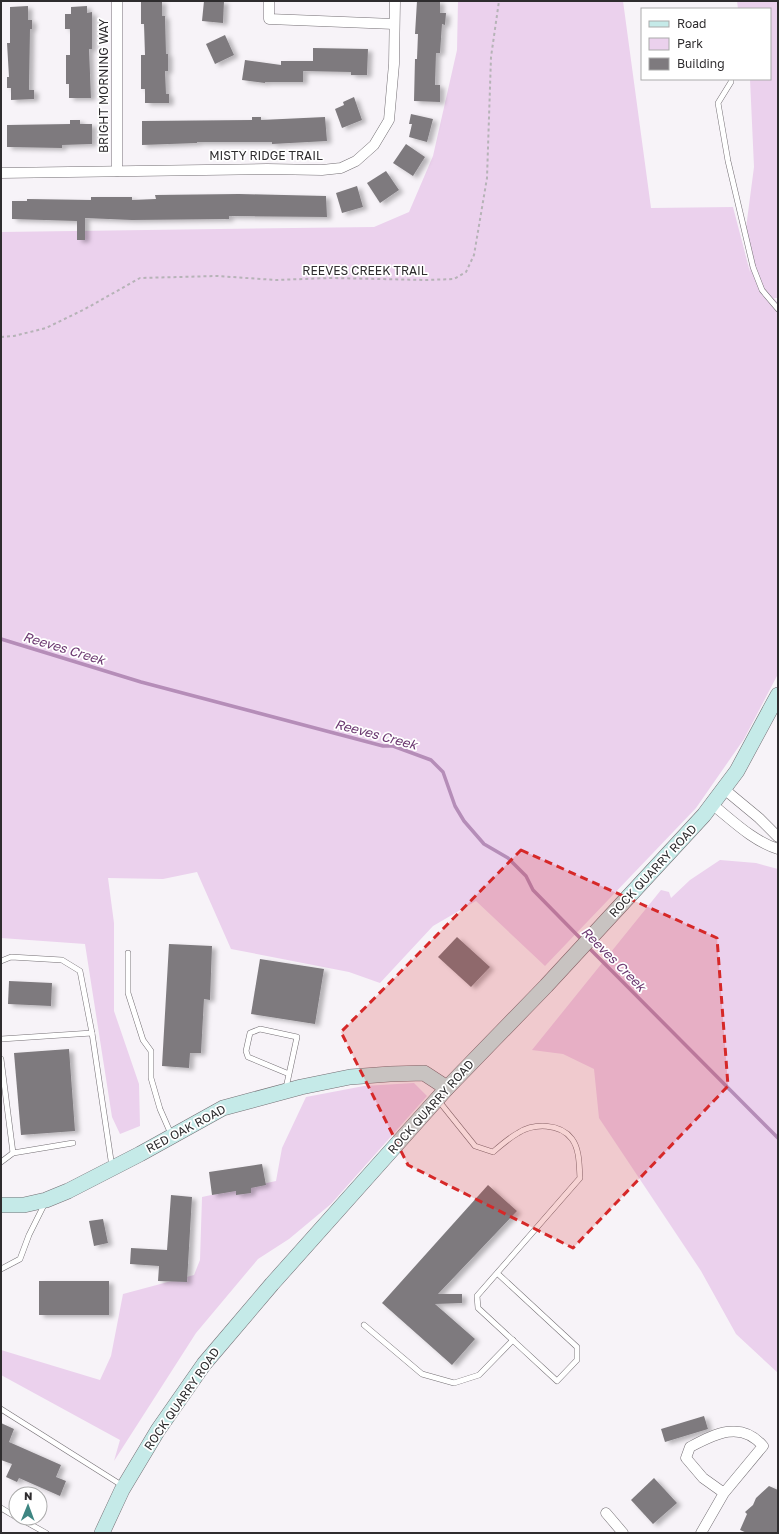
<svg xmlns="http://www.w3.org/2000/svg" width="779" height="1534" viewBox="0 0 779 1534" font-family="'Golos Text',sans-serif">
<defs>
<filter id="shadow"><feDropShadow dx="4.5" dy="2.5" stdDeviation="2" flood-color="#0004"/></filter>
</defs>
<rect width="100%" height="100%" fill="#f7f3f8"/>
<g fill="#ebd1ed">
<path d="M458 1H623L651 208 733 207 750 272 746 228 754 167 750 79H770V9H738L737 1H778V298H774L778 303V674L744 739 696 808 545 966 476 901 433 926 380 983 349 972 231 949 197 872 163 879 108 878 114 923V1011L139 1084 140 1126 120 1134 112 1117 85 944 1 938V232L374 227 409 212 433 156 457 50Z"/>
<path d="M720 860 756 863 778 869V1373L736 1334 701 1271 599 1118 594 1069 563 1054 532 1050 661 890 669 892 671 898 690 880Z"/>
<path d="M414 1083 427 1096 331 1204 289 1239 258 1259 196 1333 114 1461 120 1440 1 1375V1350L100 1380 111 1356 123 1294 194 1275 200 1260 202 1197 276 1181 282 1148 306 1097 364 1086Z"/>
</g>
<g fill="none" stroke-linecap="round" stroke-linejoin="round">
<g stroke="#b58db8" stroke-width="3.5">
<path d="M1 639 141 682 383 746H393L431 760 443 772 455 806 464 821 484 844 508 858 526 876 533 890 583 941"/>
<path d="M587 946 778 1138"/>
</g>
</g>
<g fill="#7e7a7e" filter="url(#shadow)">
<path d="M141 1H162V16H165L166 54H168V71H165L166 94H169V103H145V89H141V55H145L144 24H141Z"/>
<path d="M204 1H224L223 23 202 21Z"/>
<path d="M417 1H440V13H446L445 25 442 24 440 53H436L435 85H440V102L414 101 415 59H417L418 34H415Z"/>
<path d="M28 6V20H32V29H30L29 90H34V99L11 100V88H7V77H9L7 43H10V7Z"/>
<path d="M87 6V13L92 12V49H89L91 98H69V84H66V55H70V29H65V14H71V7Z"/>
<path d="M225 35 234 55 215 64 206 44Z"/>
<path d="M313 48 368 49 367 75H351V72L303 71V82H265V83L242 80 245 60 281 65V61H313Z"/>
<path d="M354 97 362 120 342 128 335 109 344 105 343 102Z"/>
<path d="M411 114 433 119 427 142 409 137 412 124H409Z"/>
<path d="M252 117H261V120L325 117 327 141 272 144V142H197V143L142 145V121L252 120Z"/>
<path d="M70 120H80V124H92V144L62 145V148L7 147V125L70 124Z"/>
<path d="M406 144 425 157 413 176 393 163Z"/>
<path d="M386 171 399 190 380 203 367 183Z"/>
<path d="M357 186 363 207 342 213 336 193Z"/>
<path d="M239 194 326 196 327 217 229 216V219L132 220 85 218V240H77V221L12 219V201H27V199L91 200V197H132V200L156 199 155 195Z"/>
<path d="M457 937 490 967 471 987 438 957Z"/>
<path d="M169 944 212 946 210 1000 204 999 201 1053H190L189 1068 162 1066Z"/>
<path d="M260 959 324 969 315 1024 251 1014Z"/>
<path d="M9 981 52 983 51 1006 8 1004Z"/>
<path d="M69 1049 75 1131 21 1135 14 1053Z"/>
<path d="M262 1164 266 1185 251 1188V1193L236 1195V1191L212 1195 209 1172Z"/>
<path d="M488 1185 517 1211 438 1294H462V1303L435 1304 475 1339 452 1365 382 1303Z"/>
<path d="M171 1195 192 1197 187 1282 158 1281 159 1266 130 1264 131 1248 167 1250Z"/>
<path d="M103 1219 108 1243 94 1246 89 1221Z"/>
<rect x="39" y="1281" width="70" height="34"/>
<path d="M704 1416 708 1429 665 1442 661 1429Z"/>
<path d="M1 1423 14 1429 9 1442 61 1465 56 1477 66 1481 60 1496 19 1478 17 1482 6 1477 12 1464 1 1460Z"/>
<path d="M654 1478 677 1503 653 1524 631 1500Z"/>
<path d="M769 1486 778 1490V1533H747L740 1530 747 1514 745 1512 753 1505 756 1498Z"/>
</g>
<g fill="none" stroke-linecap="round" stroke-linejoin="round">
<g stroke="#746f74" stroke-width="6">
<g id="lane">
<path d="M731 79V82L718 103 728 161 753 267 762 290 778 309"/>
<path d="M128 953V993L143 1040 151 1051V1078L160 1109 171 1134"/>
<path d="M1 961 11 957 62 960 80 971 92 1033"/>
<path d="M1 1039 92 1033 112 1167"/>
<path d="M1 1059 13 1153 73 1143"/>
<path d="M286 1088 297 1037 260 1029 250 1033 246 1051 248 1057 289 1074"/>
<path d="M438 1100 475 1146 493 1152C501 1145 509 1138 518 1133 534 1123 560 1123 572 1139 580 1150 579 1166 580 1178L477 1296 478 1308 557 1381 577 1360V1347L497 1273"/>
<path d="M1 1162 13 1153"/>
<path d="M1 1269 20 1259 29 1235 45 1203"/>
<path d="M364 1325 422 1374 454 1383 479 1375 513 1340"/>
<path d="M1 1409 123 1486"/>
<path d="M1 1508 16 1517"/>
<path d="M19 1518 46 1533"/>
</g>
</g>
<g stroke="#746f74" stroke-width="11">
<g id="street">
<path d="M117 1V171"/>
<path d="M269 1V19L394 24"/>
<path d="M1 173 267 169 322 170 341 168 356 161 374 145 389 120 394 64 395 1"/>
<path d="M724 789 759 818 778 837"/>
<path d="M713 805C733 821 753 841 778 849"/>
<path d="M606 1513 623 1533"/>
<path d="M701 1533 724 1493 763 1446C741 1420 715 1434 690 1447L686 1458 703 1478 724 1493"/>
</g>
</g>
<g stroke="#746f74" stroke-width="16">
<g id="secondary">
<path d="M1 1205H24L46 1200 68 1191 140 1154 223 1108 301 1087 350 1077 390 1074 424 1073 447 1088"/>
<path d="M102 1533 122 1490 158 1430 204 1364 272 1284 447 1088 546 986 704 815 737 771 778 695"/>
</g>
</g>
<path stroke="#b6b3b7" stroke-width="2" stroke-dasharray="3 3" stroke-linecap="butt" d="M1 337 14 336 46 328 85 309 140 278 217 276 276 280 330 278 427 280 454 279 466 272 474 255 487 178 491 57 499 1"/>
<use href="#lane" stroke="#fff" stroke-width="5"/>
<use href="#street" stroke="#fff" stroke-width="10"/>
<use href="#secondary" stroke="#c5eae8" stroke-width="15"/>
</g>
<path fill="#d62828" fill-opacity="0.2" stroke="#d62828" stroke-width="3" stroke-dasharray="8 5" stroke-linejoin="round" d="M521 850 717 938 728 1086 573 1248 408 1165 341 1032Z"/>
<g text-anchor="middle" stroke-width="3.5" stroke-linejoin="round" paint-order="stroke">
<g font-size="12" fill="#2e2c2e" stroke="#fff">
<text transform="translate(104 86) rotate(-90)" y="4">BRIGHT MORNING WAY</text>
<text x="266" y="160">MISTY RIDGE TRAIL</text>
<text x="365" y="275">REEVES CREEK TRAIL</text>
<text transform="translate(653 871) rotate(-47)" y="4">ROCK QUARRY ROAD</text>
<text transform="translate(431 1107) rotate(-48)" y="4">ROCK QUARRY ROAD</text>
<text transform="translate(186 1129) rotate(-28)" y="4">RED OAK ROAD</text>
<text transform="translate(182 1399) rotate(-55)" y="4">ROCK QUARRY ROAD</text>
</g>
<g font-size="13" font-style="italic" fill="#6c3971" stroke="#fff">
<text transform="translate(64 648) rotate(17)" y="5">Reeves Creek</text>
<text transform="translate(376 734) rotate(15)" y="5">Reeves Creek</text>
<text transform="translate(614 959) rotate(45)" y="5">Reeves Creek</text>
</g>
</g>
<rect width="779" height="1534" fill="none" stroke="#2e2c2e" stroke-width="4"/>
<rect x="641" y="8" width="130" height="72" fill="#ffffff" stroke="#ababab"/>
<rect x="649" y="21" width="20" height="6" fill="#c5eae8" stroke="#ababab"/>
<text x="677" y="28" font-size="12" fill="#2e2c2e">Road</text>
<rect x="649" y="38" width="20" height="12" fill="#ebd1ed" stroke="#ababab"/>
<text x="677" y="48" font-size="12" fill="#2e2c2e">Park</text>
<rect x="649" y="58" width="20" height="12" fill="#7e7a7e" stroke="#ababab"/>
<text x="677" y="68" font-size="12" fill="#2e2c2e">Building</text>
<g transform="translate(28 1506) rotate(1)"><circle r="19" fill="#ffffff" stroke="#ababab"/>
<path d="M0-3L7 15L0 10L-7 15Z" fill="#3e8682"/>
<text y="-6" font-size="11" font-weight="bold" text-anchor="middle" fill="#2e2c2e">N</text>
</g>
</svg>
